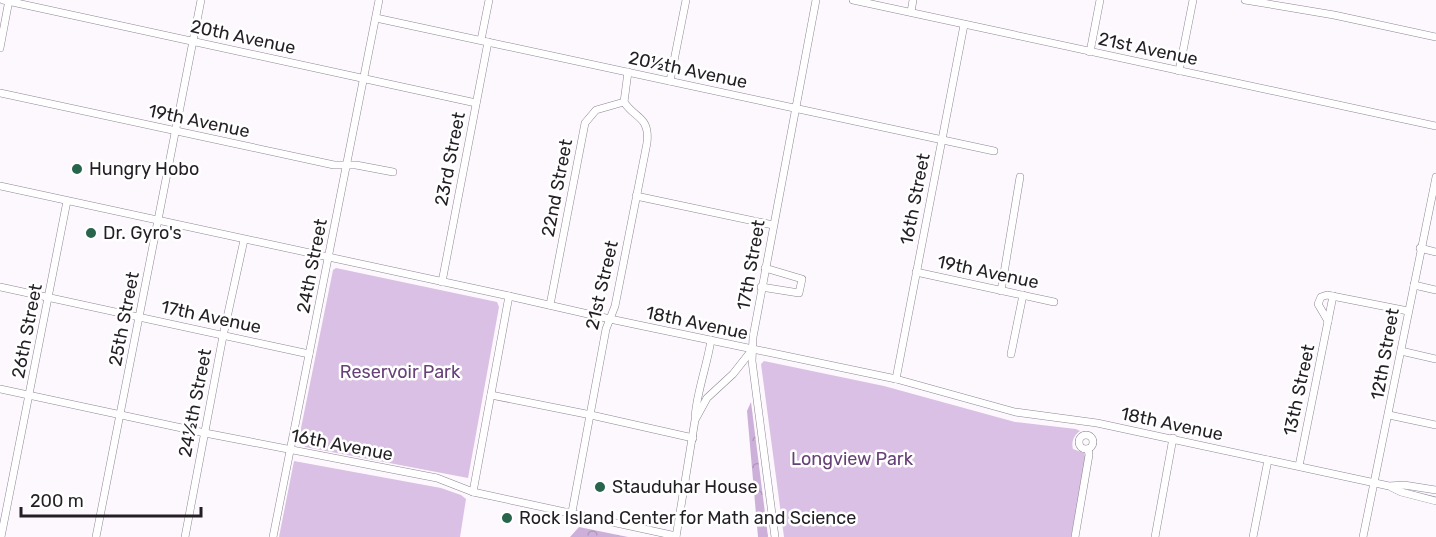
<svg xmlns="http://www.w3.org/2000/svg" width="1436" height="537" viewBox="0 0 1436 537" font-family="Rubik,sans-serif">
<defs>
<pattern id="forest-crowns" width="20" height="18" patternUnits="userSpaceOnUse" patternTransform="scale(1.5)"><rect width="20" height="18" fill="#cdb0d9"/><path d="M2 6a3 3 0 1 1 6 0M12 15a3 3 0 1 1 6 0" fill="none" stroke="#b097ba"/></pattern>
</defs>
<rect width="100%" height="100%" fill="#fdf8fe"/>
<g fill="#dac0e4">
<path d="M336 268 497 302 499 307 468 478 305 447 299 438 333 270Z"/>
<path d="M764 361 884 386 1015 422 1076 429 1080 431C1074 435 1071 442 1073 449L1084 453 1086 459 1071 537H784L761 364Z"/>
<path d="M294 461 441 488 461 495 466 499 460 537H279Z"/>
</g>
<g fill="url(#forest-crowns)">
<path d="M751 402 768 537H758L747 411Z"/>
<path d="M579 527 628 537H570Z"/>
</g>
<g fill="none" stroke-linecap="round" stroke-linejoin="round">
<g stroke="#8e8593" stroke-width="8">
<g id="minor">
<path d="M3 0 476 103"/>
<path d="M853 0 1436 126"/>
<path d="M1245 0 1334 15 1436 37"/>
<path d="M911 12 913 0"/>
<path d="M376 18 994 151"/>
<path d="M481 40 489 0"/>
<path d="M0 48 9 0"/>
<path d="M1090 52 1100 0"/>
<path d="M1179 71 1193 0"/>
<path d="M670 81 686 0"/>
<path d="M0 93 334 165H356L393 172"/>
<path d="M0 186 509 296 610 319 896 379 1015 412 1097 423 1389 486 1404 485 1436 490"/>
<path d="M636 196 773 225"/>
<path d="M1420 248 1436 252"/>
<path d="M916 272 1054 302"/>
<path d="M442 282 488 42"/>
<path d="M1414 285 1436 290"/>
<path d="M0 287 309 354"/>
<path d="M761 287 799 293 802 279 765 268"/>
<path d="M1001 291 1020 177"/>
<path d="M550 305 585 123 596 110 624 102"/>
<path d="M1328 321 1318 304 1321 297 1327 295 1408 311"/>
<path d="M1401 351 1436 359"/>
<path d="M1011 354 1023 295"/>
<path d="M896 379 964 25"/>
<path d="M0 389 205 433 437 478 473 492 676 536"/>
<path d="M491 395 591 415 693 438"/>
<path d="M1389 415 1436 425"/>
<path d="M695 417C697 391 707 366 711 340"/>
<circle cx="1086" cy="442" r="7"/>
<path d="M1299 466 1333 296"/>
<path d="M1391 487 1401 492 1436 501"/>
<path d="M473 492 509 296"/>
<path d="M572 512 606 329 615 306 647 143C650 116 635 119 624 102L628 72"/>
<path d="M1 537 67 201"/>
<path d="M96 537 201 0"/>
<path d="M185 537 223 336 244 240"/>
<path d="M273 537 379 0"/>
<path d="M676 537 695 420 707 398 733 374 752 350"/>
<path d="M775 537 752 361 753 337 816 0"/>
<path d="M1075 537 1089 455 1088 449"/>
<path d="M1155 537 1173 438"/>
<path d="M1253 537 1268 460"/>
<path d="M1363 537 1436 177"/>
</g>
</g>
<use href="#minor" stroke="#fff" stroke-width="7"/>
</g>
<g fill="#29644d" stroke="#fff" stroke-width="2">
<circle cx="77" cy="169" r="6"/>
<circle cx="91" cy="233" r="6"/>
<circle cx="600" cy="487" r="6"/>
<circle cx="507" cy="518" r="6"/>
</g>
<g text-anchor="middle" stroke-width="5" stroke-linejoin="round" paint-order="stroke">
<g font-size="18" fill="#231f25" stroke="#fff">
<text transform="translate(243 37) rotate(12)" y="6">20th Avenue</text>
<text transform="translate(1148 49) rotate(12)" y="6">21st Avenue</text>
<text transform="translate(688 70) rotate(12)" y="6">20½th Avenue</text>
<text transform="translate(199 121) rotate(12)" y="6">19th Avenue</text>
<text transform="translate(450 159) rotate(-79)" y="6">23rd Street</text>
<text transform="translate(557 188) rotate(-79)" y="6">22nd Street</text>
<text transform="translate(915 199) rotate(-79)" y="6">16th Street</text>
<text transform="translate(751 265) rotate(-80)" y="6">17th Street</text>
<text transform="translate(312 266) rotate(-79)" y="6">24th Street</text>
<text transform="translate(988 272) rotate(12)" y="6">19th Avenue</text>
<text transform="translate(602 285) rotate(-77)" y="6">21st Street</text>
<text transform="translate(211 317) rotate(12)" y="6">17th Avenue</text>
<text transform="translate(124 319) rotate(-79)" y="6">25th Street</text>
<text transform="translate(697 323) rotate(12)" y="6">18th Avenue</text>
<text transform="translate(27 331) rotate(-79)" y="6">26th Street</text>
<text transform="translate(1385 354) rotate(-80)" y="6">12th Street</text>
<text transform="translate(1299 390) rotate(-78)" y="6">13th Street</text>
<text transform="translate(195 403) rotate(-79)" y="6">24½th Street</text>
<text transform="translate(1172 424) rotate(12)" y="6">18th Avenue</text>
<text transform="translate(342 445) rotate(11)" y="6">16th Avenue</text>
</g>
<g font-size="18" fill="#231f25" stroke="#fff" text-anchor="start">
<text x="89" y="175">Hungry Hobo</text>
<text x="103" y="239">Dr. Gyro's</text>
<text x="612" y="493">Stauduhar House</text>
<text x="519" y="524">Rock Island Center for Math and Science</text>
</g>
<g font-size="18" fill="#674177" stroke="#fff">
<text x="400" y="378">Reservoir Park</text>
<text x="852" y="465">Longview Park</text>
</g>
</g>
<path d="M21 507v9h180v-9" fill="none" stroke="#231f25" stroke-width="3"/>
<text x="30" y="507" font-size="18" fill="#231f25" stroke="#ffffff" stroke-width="4.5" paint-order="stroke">200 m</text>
</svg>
